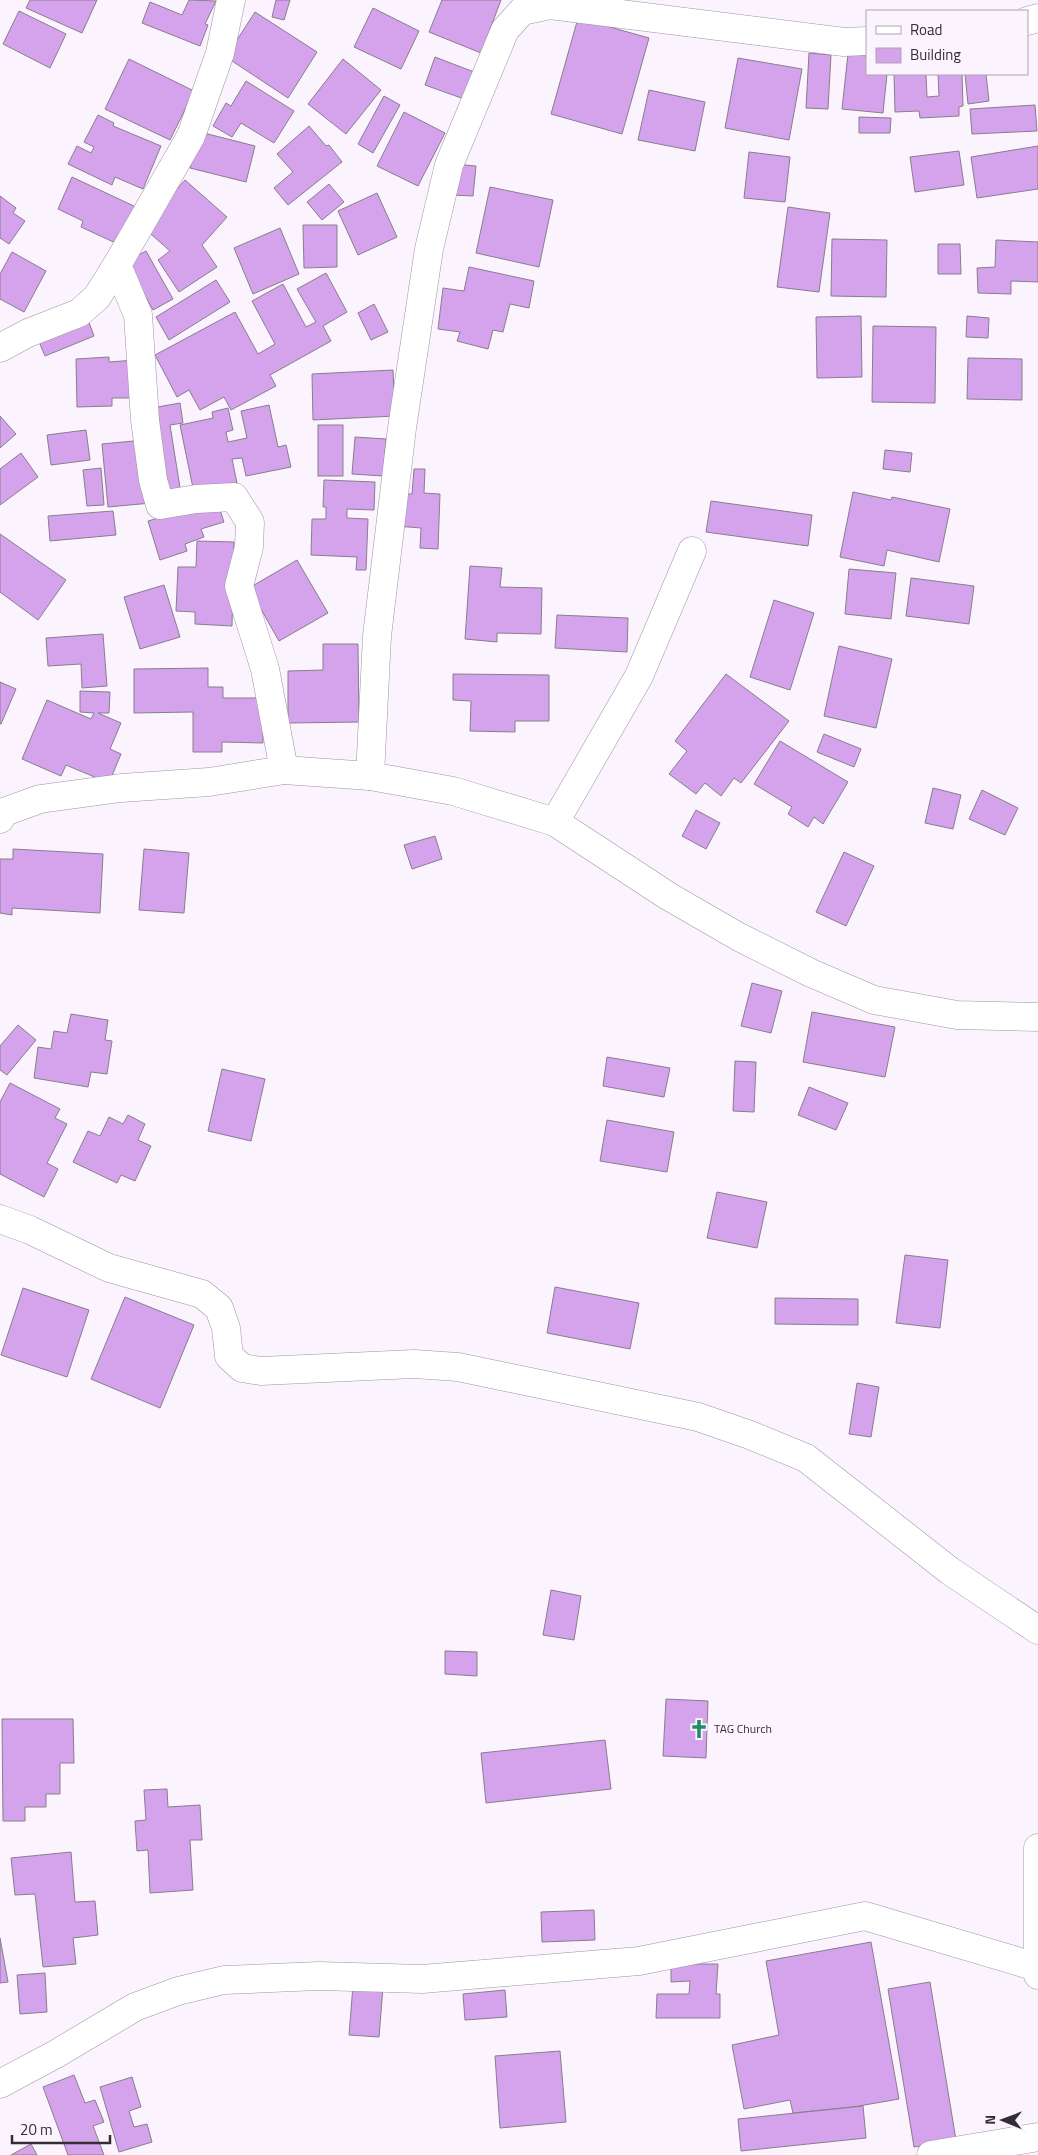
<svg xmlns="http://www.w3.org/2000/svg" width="1038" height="2155" viewBox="0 0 1038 2155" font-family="'Titillium Web',sans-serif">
<rect width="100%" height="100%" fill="#fbf4fe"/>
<g fill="#d5a2ec" stroke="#877e8c">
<path d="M30 0H97L82 33 26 8Z"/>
<path d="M189 0 216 1 205 24 208 25 200 46 142 23 150 2 182 15Z"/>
<path d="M276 0H290L284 20 272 17Z"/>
<path d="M442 0H501L481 53 429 32Z"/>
<path d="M373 8 419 31 401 69 354 47Z"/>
<path d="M19 11 66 34 50 68 3 44Z"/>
<path d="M255 12 317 52 288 98 226 57Z"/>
<path d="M578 18 649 38 622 134 551 114Z"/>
<path d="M809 53 831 55 828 109 806 108Z"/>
<path d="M848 54 867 56V74H887L883 113 842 109Z"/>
<path d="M435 57 474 72 464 99 425 85Z"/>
<path d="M738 58 802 69 789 140 725 128Z"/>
<path d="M129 59 194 91 170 140 105 109Z"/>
<path d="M343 59 381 90 346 134 308 104Z"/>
<path d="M894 74H926L927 97 939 96 938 74H962L963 106 959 107V116L920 118 919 111 895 112Z"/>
<path d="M965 74H986L989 101 968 104Z"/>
<path d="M246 81 294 111 274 143 241 123 232 137 213 126 226 103 231 106Z"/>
<path d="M649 90 705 102 695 151 638 140Z"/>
<path d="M384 96 400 105 373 153 358 144Z"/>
<path d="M1035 105 1037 131 972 134 970 109Z"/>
<path d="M404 112 445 133 418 186 377 166Z"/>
<path d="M98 115 114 123 113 126 161 146 143 189 115 177 112 185 68 164 77 146 91 153 94 147 84 142Z"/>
<path d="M859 117 891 118 890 133H859Z"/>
<path d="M309 126 326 146 329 145 342 162 288 205 274 188 293 172 277 154Z"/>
<path d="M200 132 255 146 246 182 190 168Z"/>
<path d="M1038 146V189L977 198 971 157Z"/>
<path d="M959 151 964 185 915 192 910 157Z"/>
<path d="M749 152 790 157 785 202 744 198Z"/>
<path d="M455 164 476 166 473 196 452 195Z"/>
<path d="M72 177 136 207 120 245 81 227 83 221 58 209Z"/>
<path d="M185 180 227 217 202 245 217 267 179 292 158 260 170 251 143 227Z"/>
<path d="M329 184 344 202 322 220 307 202Z"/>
<path d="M490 187 553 200 539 267 476 253Z"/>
<path d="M377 193 397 237 358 255 338 211Z"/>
<path d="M0 196 16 208 13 213 25 221 9 244 0 238Z"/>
<path d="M788 207 830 213 819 292 777 287Z"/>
<path d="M303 225H337V267L304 268Z"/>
<path d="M280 228 299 274 253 294 234 248Z"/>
<path d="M832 239 887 240 886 297 831 296Z"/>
<path d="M996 240 1038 242V282L1011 281V294L978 293 977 268 995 267Z"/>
<path d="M938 244H960L961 274H938Z"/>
<path d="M146 251 173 299 153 310 126 262Z"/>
<path d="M12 252 46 271 24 312 0 299V274Z"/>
<path d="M469 267 534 281 529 308 510 304 503 332 493 330 488 349 457 341 460 332 438 329 443 288 464 291Z"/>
<path d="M326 273 347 312 323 326 331 341 270 375 276 386 231 410 224 397 200 410 189 390 177 397 155 355 235 312 258 354 275 344 252 301 283 284 306 327 316 322 297 289Z"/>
<path d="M216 280 230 302 169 340 156 317Z"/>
<path d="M374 304 388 332 371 340 358 313Z"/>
<path d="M861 316 862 377 817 378 816 317Z"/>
<path d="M967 316 989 318 988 338 966 337Z"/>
<path d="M87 317 94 336 45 356 37 337Z"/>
<path d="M873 326 936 327 935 403 872 402Z"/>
<path d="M109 357V362L135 360 136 398H112V406L77 407 76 359Z"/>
<path d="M968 358 1022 359V400L967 399Z"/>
<path d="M393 370 395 416 313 420 312 374Z"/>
<path d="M180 403 183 423 170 425 181 494 160 497 146 409Z"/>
<path d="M269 405 278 447 286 445 291 467 246 476 242 458 232 459 237 483 194 493 180 425 213 418 212 412 228 408 233 430 226 432 228 442 247 438 241 411Z"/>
<path d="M0 416 16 434 0 448Z"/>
<rect x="318" y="425" width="25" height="51"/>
<path d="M86 430 90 460 51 465 47 435Z"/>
<path d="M355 437 386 439 383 476 352 474Z"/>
<path d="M144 440 151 503 108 507 102 444Z"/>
<path d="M885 450 912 453 910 472 883 469Z"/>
<path d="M21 453 38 477 0 505V469Z"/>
<path d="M101 468 104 505 87 506 83 470Z"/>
<path d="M414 469H425L424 493 440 494 438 549 420 548 421 528 396 526 398 494H412Z"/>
<path d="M324 480 375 482 374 510 347 509V518L368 519 366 570H356L357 557 311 555 312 519H326V507H323Z"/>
<path d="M853 492 891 500 892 497 950 509 939 562 887 550 884 566 840 557Z"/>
<path d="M217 501 224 522 201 529 204 537 185 544 187 551 160 560 148 521Z"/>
<path d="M711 501 812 515 808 546 706 532Z"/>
<path d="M113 511 116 535 50 541 48 516Z"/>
<path d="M0 534 66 580 38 620 0 592Z"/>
<path d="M197 541 234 542 232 626 195 624V612L176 611 178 567H196Z"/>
<path d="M297 560 328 613 279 641 249 588Z"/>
<path d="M470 566 502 568 500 587 542 588 541 634 497 633V642L465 639Z"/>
<path d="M849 569 896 573 891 619 845 614Z"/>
<path d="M911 578 974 586 969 624 906 616Z"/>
<path d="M164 585 180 637 140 649 124 597Z"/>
<path d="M774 600 814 613 790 690 750 677Z"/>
<path d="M557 615 628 618 627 652 555 648Z"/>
<path d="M103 634 107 686 82 688 81 664 48 666 46 638Z"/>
<path d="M323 644H358L359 722 288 723V671L323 670Z"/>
<path d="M839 646 892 659 876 728 824 716Z"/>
<path d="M208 668V687H223V698H263V743L222 742V752H193V712L134 713V669Z"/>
<path d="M453 674 549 675V721H515V732L470 731 471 701 453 700Z"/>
<path d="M726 674 789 721 741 783 734 778 721 796 705 783 696 794 669 774 687 751 675 741Z"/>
<path d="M0 682 16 689 1 724H0Z"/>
<path d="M80 691 110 692 109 713H98L121 723 110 749 121 754 109 783 66 765 61 776 22 759 47 700 91 719 94 713 80 712Z"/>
<path d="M824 734 861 749 854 767 817 752Z"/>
<path d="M780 741 848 782 823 824 814 817 808 827 788 814 792 807 754 784Z"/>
<path d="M933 788 961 795 953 829 925 823Z"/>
<path d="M982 790 1018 808 1005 835 969 819Z"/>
<path d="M696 810 720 823 706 849 682 836Z"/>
<path d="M435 836 442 859 412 869 404 845Z"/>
<path d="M13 849 103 854 100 913 12 908V915L0 913V859H13Z"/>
<path d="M144 849 189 853 184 913 139 910Z"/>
<path d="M844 852 874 866 846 926 816 912Z"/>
<path d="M752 983 782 991 771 1033 741 1026Z"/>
<path d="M812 1012 895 1027 885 1077 803 1062Z"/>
<path d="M71 1014 108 1020 105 1040 112 1041 107 1074 91 1072 88 1087 34 1078 38 1047 51 1049 54 1031 67 1033Z"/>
<path d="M18 1025 36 1040 7 1075 0 1070V1046Z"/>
<path d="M607 1057 670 1068 664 1097 603 1086Z"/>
<path d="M735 1061 756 1062 754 1112 733 1111Z"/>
<path d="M222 1069 265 1079 251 1141 208 1131Z"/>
<path d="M10 1083 60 1109 55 1118 67 1124 47 1163 58 1169 44 1197 0 1174V1102Z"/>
<path d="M809 1087 848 1103 836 1130 798 1115Z"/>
<path d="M128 1115 145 1124 138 1140 151 1146 135 1181 121 1175 117 1183 73 1162 88 1131 100 1136 109 1117 123 1124Z"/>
<path d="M607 1120 674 1132 667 1172 600 1161Z"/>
<path d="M717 1192 767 1202 757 1248 707 1238Z"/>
<path d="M905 1255 948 1260 940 1328 896 1323Z"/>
<path d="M555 1287 639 1303 630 1349 547 1333Z"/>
<path d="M23 1288 89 1310 67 1377 1 1355Z"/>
<path d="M125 1297 194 1325 160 1408 91 1379Z"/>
<path d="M775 1298 858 1299V1325L775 1324Z"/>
<path d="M857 1383 879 1387 871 1437 849 1434Z"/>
<path d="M551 1590 581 1596 574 1640 543 1635Z"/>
<path d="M445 1651 477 1652V1676L445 1674Z"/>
<path d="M666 1699 708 1701 706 1758 663 1756Z"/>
<path d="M2 1719H73L74 1763H60V1794H46V1807H25V1821H3Z"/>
<path d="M605 1740 611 1789 486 1803 481 1753Z"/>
<path d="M167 1789 168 1807 200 1805 202 1840H190L193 1890 150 1893 148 1850 137 1851 135 1821 146 1820 144 1790Z"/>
<path d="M71 1852 75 1902 95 1901 98 1935 73 1938 76 1964 43 1967 35 1894 15 1895 11 1858Z"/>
<path d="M594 1910 595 1940 542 1942 541 1912Z"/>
<path d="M0 1938 8 1982 0 1983Z"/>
<path d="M871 1942 899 2099 853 2107 793 2113 790 2100 744 2109 732 2045 779 2035 766 1961Z"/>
<path d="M671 1964H718L716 1994H720V2018H656L657 1994H689L690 1981 671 1982Z"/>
<path d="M45 1973 47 2012 20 2014 17 1975Z"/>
<path d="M930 1982 956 2140 914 2147 888 1989Z"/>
<path d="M353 1985 383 1987 379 2037 349 2035Z"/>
<path d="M505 1990 507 2017 465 2020 463 1994Z"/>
<path d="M560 2051 566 2122 500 2128 495 2056Z"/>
<path d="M74 2075 85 2103 95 2100 104 2122 93 2126 104 2155H68L43 2087Z"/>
<path d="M132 2077 141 2107 129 2111 134 2127 147 2124 152 2142 119 2152 100 2087Z"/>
<path d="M863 2106 866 2138 741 2151 738 2119Z"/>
<path d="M31 2144 37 2155H11Z"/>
</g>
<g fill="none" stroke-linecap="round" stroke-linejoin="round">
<g stroke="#9e94a3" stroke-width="29">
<g id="minor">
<path d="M231 0 220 53 191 136 117 265 138 315 145 420 153 480 160 505 196 499 234 497 250 522 249 547 239 586 265 669 284 770"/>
<path d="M1027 21 1038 18"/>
<path d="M0 348 28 333 79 313 97 297 117 265"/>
<path d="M370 776 377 636 402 428 429 249 449 165 505 30 522 11 550 5 844 42 867 41"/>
<path d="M0 819 4 812 40 799 121 788 209 782 284 770 370 776 453 791 555 822 668 896 739 937 811 973 874 1000 957 1015 1038 1017"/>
<path d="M555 822 639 676 692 551"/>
<path d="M0 1219 30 1230 109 1268 202 1294 219 1308 226 1328 229 1356 242 1368 261 1371 414 1364 458 1367 698 1417 750 1435 806 1458 950 1571 1038 1630"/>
<path d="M1038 1848V1975"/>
<path d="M0 2084 56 2054 135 2007 178 1991 224 1980 319 1976 422 1979 639 1961 865 1916 1037 1967"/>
<path d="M931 2155 1038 2137"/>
</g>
</g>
<use href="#minor" stroke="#fff" stroke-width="28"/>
</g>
<defs>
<g id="church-bare" transform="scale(1.5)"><path d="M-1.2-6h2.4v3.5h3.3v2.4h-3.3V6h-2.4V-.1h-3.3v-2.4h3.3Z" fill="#228a66" stroke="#fbf4fe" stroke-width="2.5" paint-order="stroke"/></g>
</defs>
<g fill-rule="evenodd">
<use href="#church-bare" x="699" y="1729"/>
</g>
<g text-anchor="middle" stroke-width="4.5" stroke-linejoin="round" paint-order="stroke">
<g font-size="12" fill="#332e34" stroke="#fbf4fe" text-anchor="start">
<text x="714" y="1733">TAG Church</text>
</g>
</g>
<rect x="866" y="10" width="162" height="65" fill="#fbf4fe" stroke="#aba5ad"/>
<rect x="876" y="26" width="25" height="8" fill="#ffffff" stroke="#aba5ad"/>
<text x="910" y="35" font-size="15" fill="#332e34">Road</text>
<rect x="876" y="48" width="25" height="15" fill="#d5a2ec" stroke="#aba5ad"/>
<text x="910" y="60" font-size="15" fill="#332e34">Building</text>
<g transform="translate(1003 2120) rotate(271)" stroke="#fbf4fe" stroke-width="4" paint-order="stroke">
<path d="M0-4L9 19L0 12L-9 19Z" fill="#332e34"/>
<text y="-8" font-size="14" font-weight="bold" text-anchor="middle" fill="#332e34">N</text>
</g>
<path d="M12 2135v8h98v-8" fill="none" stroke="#332e34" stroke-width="2.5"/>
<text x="20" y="2135" font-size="15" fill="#332e34" stroke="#fbf4fe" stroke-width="4" paint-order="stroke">20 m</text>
</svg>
